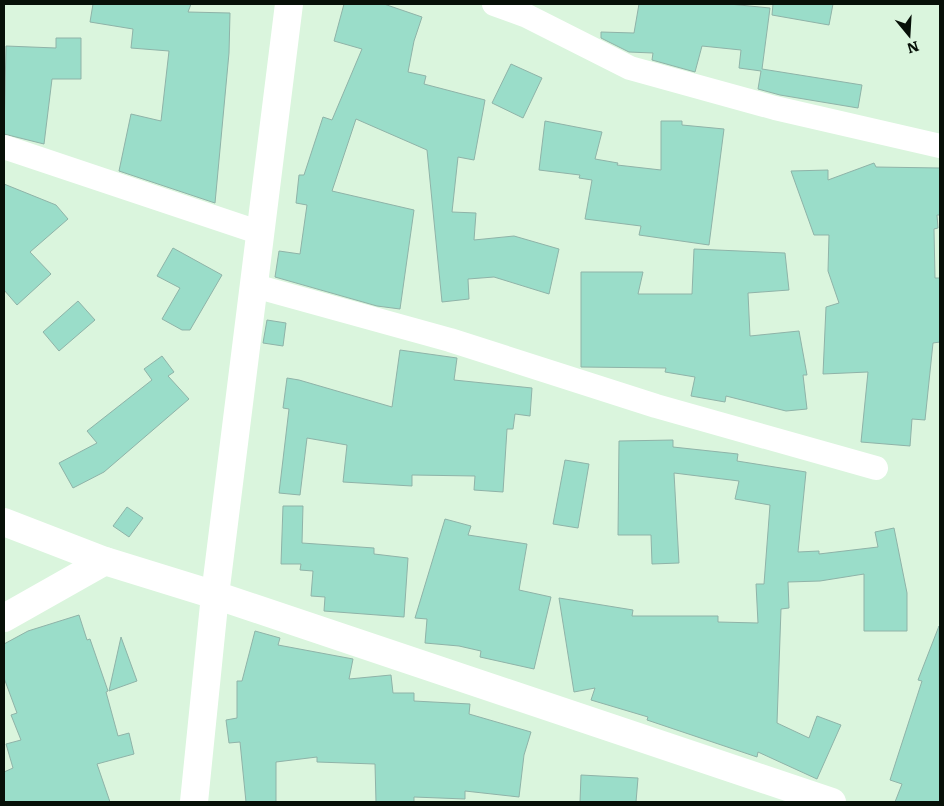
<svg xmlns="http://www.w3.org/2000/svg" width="944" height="806" viewBox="0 0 944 806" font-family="Literata,serif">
<rect width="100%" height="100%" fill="#daf5dd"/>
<g fill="#9addc9" stroke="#8fb3a8">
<path d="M93 4H191L188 12 230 13 229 53 215 203 119 171 131 114 161 121 169 51 131 48 133 29 90 22Z"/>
<path d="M344 4H384L422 17 414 41 408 72 426 76 424 84 485 100 474 160 458 157 452 212 476 213 474 240 514 236 559 249 549 294 494 277 468 279 469 299 442 302 427 150 356 119 332 191 414 210 400 309 377 306 275 277 279 251 300 254 307 205 296 203 299 175H304L323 117 332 120 362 49 334 41Z"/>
<path d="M639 4H729L770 8 762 69 862 85 858 108 780 95 758 89 761 71 739 68 741 50 702 46 695 72 652 60 653 53 629 52 601 38V32L634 33Z"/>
<path d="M773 4H833L829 25 772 15Z"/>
<path d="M56 38H81V79H52L44 144 4 134 6 46 56 48Z"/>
<path d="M511 64 542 78 523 118 492 103Z"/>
<path d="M545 121 602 132 595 159 618 163 617 165 661 170V121H682V125L724 129 709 245 639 235 641 226 585 219 592 180 579 178 580 175 539 170Z"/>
<path d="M874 163 876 167 940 168V215H937L938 228 934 229 935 278H940V342L933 343 925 420 912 419 910 446 861 442 868 372 823 374 826 307 839 303 828 271 829 235H814L791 171 828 170V180Z"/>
<path d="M4 184 56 205 68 219 30 252 51 274 17 305 4 290Z"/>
<path d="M173 248 222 275 190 330H182L162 319 180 288 157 276Z"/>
<path d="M694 249 785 253 789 290 748 293 750 336 799 331 807 375H803L807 409 786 411 726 396 725 402 691 396 695 377 665 372 666 368 581 367V272H643L638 294H692Z"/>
<path d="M78 301 95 320 59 351 43 332Z"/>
<path d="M267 320 286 323 283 346 263 343Z"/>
<path d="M400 350 457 358 454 380 532 388 530 416 515 414 513 429H507L503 492 474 490 475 476 412 475V486L343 482 347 445 307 438 300 495 279 493 289 409 283 408 287 378 299 380 392 407Z"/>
<path d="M162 356 174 372 168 376 189 399 104 472 73 488 59 463 97 443 87 431 152 380 144 369Z"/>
<path d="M673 440V447L738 454 737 461 806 472 798 552 819 551V554L878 547 875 532 894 528 907 593V631H864V574L820 581 788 582 789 608 781 609 777 723 809 738 817 716 841 725 817 779 758 752 757 757 647 720 648 717 591 700 595 688 574 692 559 598 633 610 632 616H718V622L758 623 756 584H764L770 505 735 499 739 481 674 473 679 563 652 564 651 535H618L619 441Z"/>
<path d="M565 460 589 464 578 528 553 524Z"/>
<path d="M283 506H303L302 543 374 548V554L408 558 404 617 324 611 325 597 311 596 313 571 300 570 301 564H281Z"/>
<path d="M127 507 143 518 129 537 113 526Z"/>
<path d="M445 519 471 526 468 535 527 544 519 590 551 597 534 669 480 657 481 651 459 646 425 643 427 619 415 618Z"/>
<path d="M79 615 87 640 90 639 108 691 106 692 118 736 129 733 134 754 97 764 110 802H4V772L13 768 6 744 21 740 11 715 17 713 4 678V644L28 631Z"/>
<path d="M939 626 940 802H895L902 784 890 780 922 681 918 680Z"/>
<path d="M255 631 280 638 278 645 353 659 349 679 391 675 393 693H414V701L470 704 469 714 531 732 524 755 519 797 465 791V799L414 797V802H376L375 764 317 762V757L276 762V802H246L240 742 229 743 226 720 237 718V681H242Z"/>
<path d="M121 637 137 681 109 691Z"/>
<path d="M581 775 638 778 636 802H580Z"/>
</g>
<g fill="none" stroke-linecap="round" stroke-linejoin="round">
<g stroke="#fff" stroke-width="24">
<path d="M494 4 527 16 630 68 775 108 940 146"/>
<path d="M4 147 261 233"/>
<path d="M255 286 450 340 656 406 876 468"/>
</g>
<g stroke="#fff" stroke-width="28">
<path d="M4 522 105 561 215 595 832 802"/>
<path d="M4 618 105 561"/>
</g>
<path stroke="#fff" stroke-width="28" d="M194 802 215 595 289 4"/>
</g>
<rect width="944" height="806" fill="none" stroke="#071008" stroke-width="10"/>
<g transform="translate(909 35) rotate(162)" stroke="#daf5dd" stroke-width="4" paint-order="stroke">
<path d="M0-4L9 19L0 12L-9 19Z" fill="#071008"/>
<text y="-8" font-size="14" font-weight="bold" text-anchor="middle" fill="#071008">N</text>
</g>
</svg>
